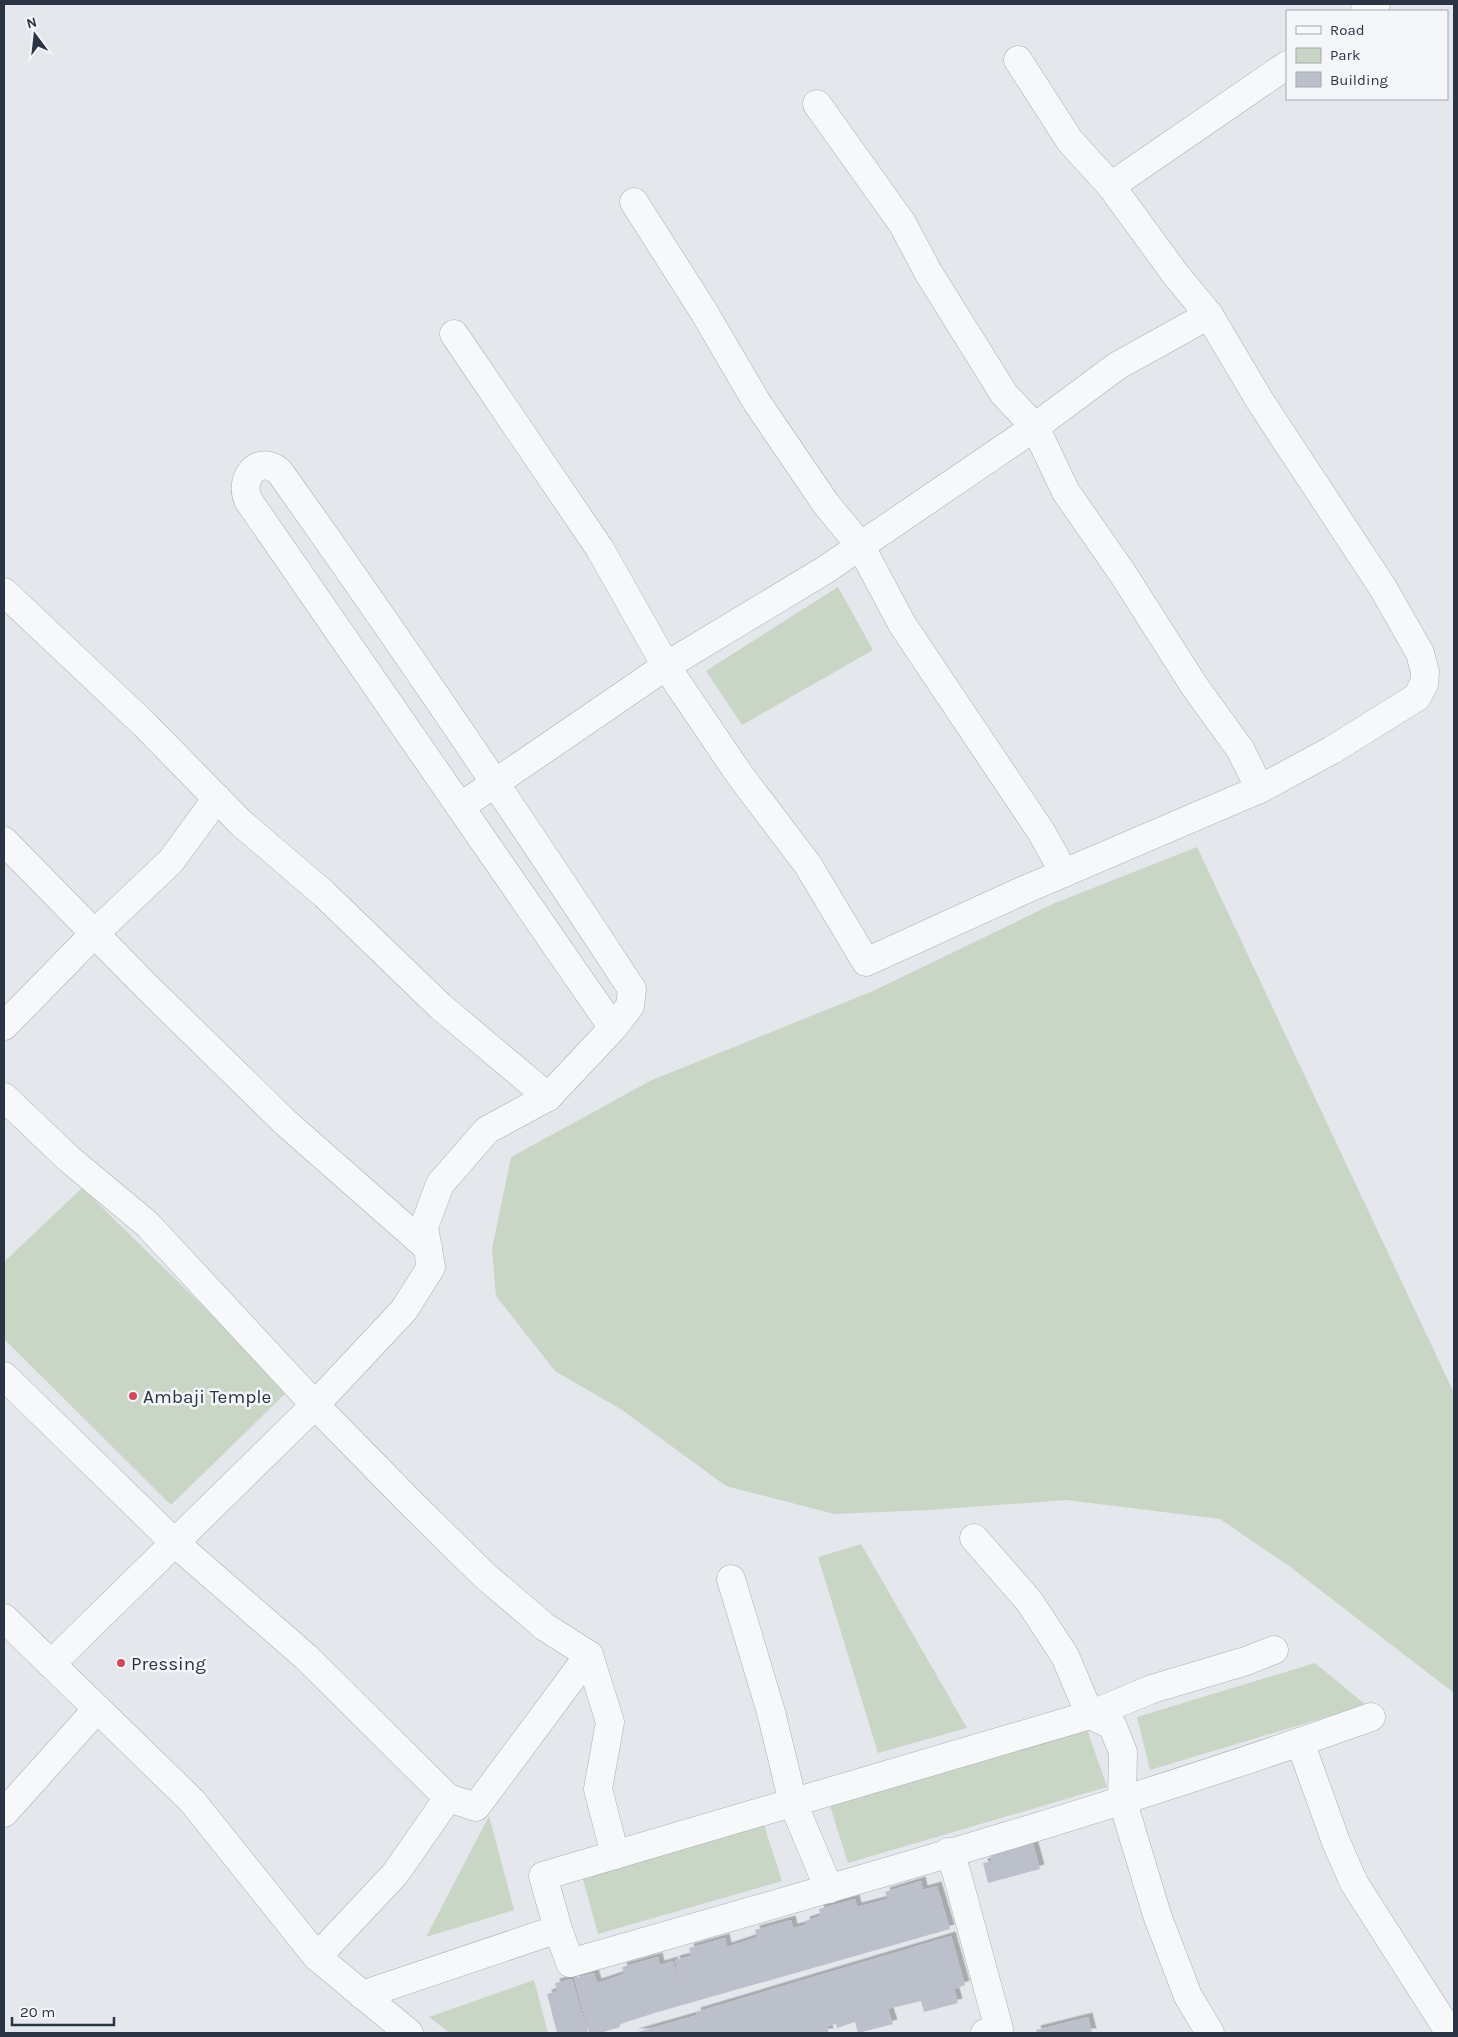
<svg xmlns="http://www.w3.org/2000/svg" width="1458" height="2037" viewBox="0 0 1458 2037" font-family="Karla,sans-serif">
<defs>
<filter id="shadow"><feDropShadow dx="4.5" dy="-4.5" stdDeviation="0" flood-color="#0004"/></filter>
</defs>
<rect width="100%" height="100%" fill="#e4e7ec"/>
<g fill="#c9d6c5">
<path d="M838 587 873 650 742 725 706 671Z"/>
<path d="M1197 847 1454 1393V1693L1289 1566 1220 1519 1066 1500 929 1510 834 1514 726 1486 622 1410 555 1371 496 1296 492 1249 511 1157 652 1080 873 991 1055 903Z"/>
<path d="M82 1188 289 1390 171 1505 4 1339V1262Z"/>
<path d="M861 1544 967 1728 878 1753 818 1557Z"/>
<path d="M1315 1663 1366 1705 1150 1770 1137 1717Z"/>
<path d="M1087 1729 1107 1787 848 1863 829 1803Z"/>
<path d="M489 1816 514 1910 426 1937Z"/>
<path d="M764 1825 782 1881 598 1934 582 1876Z"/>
<path d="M534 1980 548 2033H450L429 2017Z"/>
</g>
<g fill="#bbc0ca" filter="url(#shadow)">
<path d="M1032 1840 1040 1869 988 1883 983 1863 992 1861 989 1851Z"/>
<path d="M921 1881 923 1890 937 1886 950 1929 658 2012 620 2024V2027L600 2033H589L574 1978 594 1973 597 1983 624 1974 622 1967 658 1957 660 1965 673 1961 682 1989 675 1960 691 1956 689 1948 725 1938 727 1947 757 1937 755 1930 791 1920 793 1928 806 1925 805 1921 821 1916 819 1909 855 1899 857 1907 888 1899 885 1892Z"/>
<path d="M951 1936 965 1985 954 1989 958 2003 924 2012 921 2001 888 2009 893 2024 858 2033 855 2022 837 2028 836 2024 827 2026 829 2033H634L697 2015 696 2012Z"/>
<path d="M572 1979 588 2033H557L547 1994 557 1991 555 1983Z"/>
<path d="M1088 2017 1092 2033H1037L1036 2030Z"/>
</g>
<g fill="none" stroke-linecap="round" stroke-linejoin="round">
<g stroke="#a9aeb7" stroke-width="29">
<g id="street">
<path d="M1365 11 1376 4"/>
<path d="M817 104 902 223 928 272 1004 394 1035 427 1066 492 1123 574 1195 687 1240 749 1260 789"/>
<path d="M1111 186 1287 65"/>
<path d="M634 202 704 312 756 401 826 504 860 545 902 624 1042 833 1064 873"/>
<path d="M454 334 600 549 666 666 739 774 808 865 866 962 1022 891 1260 789 1332 750 1417 697 1424 684 1425 672 1420 653 1383 588 1260 401 1209 315 1176 275 1111 186 1070 141 1018 60"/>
<path d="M4 592 143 723 240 822 324 894 440 1006 548 1097"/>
<path d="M460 807 666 666 825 570 1035 427 1117 366 1209 315"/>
<path d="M4 841 147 987 286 1123 428 1248"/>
<path d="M4 1026 94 934 171 861 217 798"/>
<path d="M4 1097 69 1159 147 1224 315 1405 410 1502 484 1575 545 1627 589 1655 610 1722 598 1789 615 1855"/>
<path d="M4 1376 175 1543 306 1657 448 1798"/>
<path d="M974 1538 1029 1601 1065 1656 1090 1715 1112 1725 1123 1752 1122 1799 1157 1915 1188 1996 1210 2033"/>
<path d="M731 1579 771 1712 793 1803 829 1889"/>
<path d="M4 1618 192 1801 317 1957 409 2033"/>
<path d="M1274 1650 1246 1661 1152 1689 1090 1715 543 1876 558 1929 570 1963C839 1886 1108 1811 1371 1717"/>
<path d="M51 1664 315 1405 404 1310 431 1267 424 1227 440 1184 487 1130 548 1097 613 1028 630 1006 632 989 626 980C513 808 398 638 279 471 257 454 239 479 248 500L613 1028"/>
<path d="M1300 1742 1336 1842 1354 1883 1450 2033"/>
<path d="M4 1813 97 1709"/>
<path d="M948 1852 956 1871 999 2029 985 2033"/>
<path d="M317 1957 395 1874 448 1798 476 1807 589 1655"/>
<path d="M362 1995 558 1929"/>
</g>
</g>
<use href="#street" stroke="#f7f8fa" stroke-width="28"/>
</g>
<g fill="#d1495b" stroke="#f4f6f9" stroke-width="2">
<circle cx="133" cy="1396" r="5"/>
<circle cx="121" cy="1663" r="5"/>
</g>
<g text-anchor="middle" stroke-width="5" stroke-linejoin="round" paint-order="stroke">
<g font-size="19" fill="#2b3445" stroke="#f4f6f9" text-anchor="start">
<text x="143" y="1403">Ambaji Temple</text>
<text x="131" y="1670">Pressing</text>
</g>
</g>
<rect width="1458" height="2037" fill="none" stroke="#2b3445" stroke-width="10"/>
<rect x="1286" y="10" width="162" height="90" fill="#f4f6f9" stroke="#a4a8b1"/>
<rect x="1296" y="26" width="25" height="8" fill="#f7f8fa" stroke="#a4a8b1"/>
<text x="1330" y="35" font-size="15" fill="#2b3445">Road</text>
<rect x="1296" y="48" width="25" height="15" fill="#c9d6c5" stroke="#a4a8b1"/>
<text x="1330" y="60" font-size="15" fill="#2b3445">Park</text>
<rect x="1296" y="72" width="25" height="15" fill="#bbc0ca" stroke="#a4a8b1"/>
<text x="1330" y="85" font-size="15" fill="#2b3445">Building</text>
<g transform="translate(35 35) rotate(345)" stroke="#f4f6f9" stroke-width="4" paint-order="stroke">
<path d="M0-4L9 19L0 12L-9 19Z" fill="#2b3445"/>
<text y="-8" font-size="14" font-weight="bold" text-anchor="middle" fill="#2b3445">N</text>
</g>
<path d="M12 2017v8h102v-8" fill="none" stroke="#2b3445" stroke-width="2.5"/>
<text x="20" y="2017" font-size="15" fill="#2b3445" stroke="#f4f6f9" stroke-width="4" paint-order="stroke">20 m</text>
</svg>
